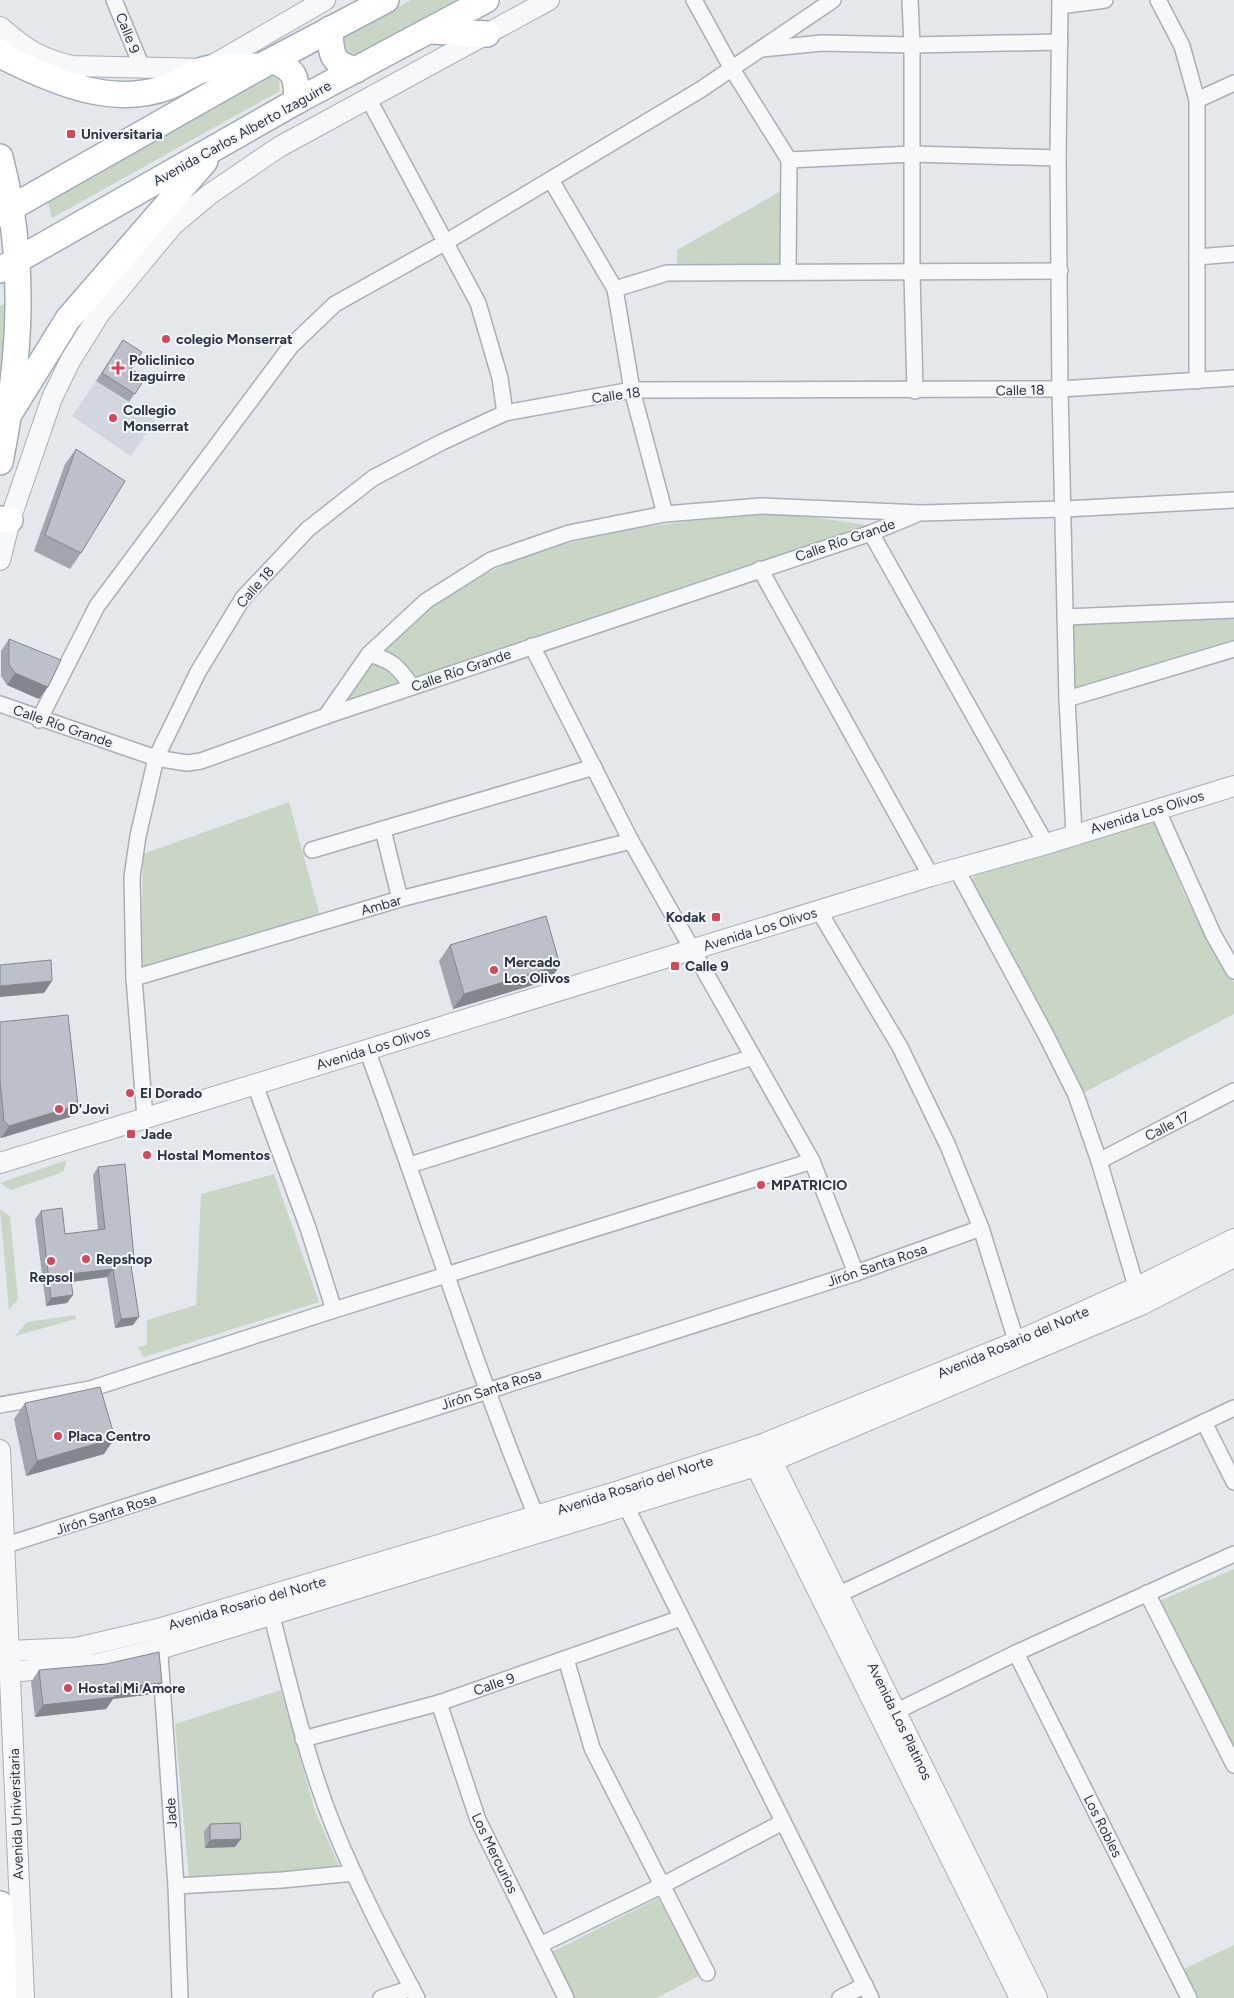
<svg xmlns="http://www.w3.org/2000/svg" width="1234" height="1998" viewBox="0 0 1234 1998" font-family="Figtree,sans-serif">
<rect width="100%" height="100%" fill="#e4e7ec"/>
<path fill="#d2d6de" d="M96 381 155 421 131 456 72 416Z"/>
<g fill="#c9d6c5">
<path d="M411 0H456L355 55 349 54 343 48V37Z"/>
<path d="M268 74 279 79 280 91 52 218 48 202Z"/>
<path d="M781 191V268L677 266V250Z"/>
<path d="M9 301 0 418V306Z"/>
<path d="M759 513 801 515 872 526 343 705C355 688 366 667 380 652 485 541 616 529 759 513Z"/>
<path d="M1234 615V645L1072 693 1071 622Z"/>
<path d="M289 802 320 916 141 969 143 854Z"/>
<path d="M1149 819 1157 822 1183 892 1214 953 1234 983V1014L1083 1093 1052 1031 971 889 974 875Z"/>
<path d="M67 1160 63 1172 11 1190 0 1183Z"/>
<path d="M274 1174 319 1302 144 1357 138 1347 147 1345V1320L196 1305 201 1194Z"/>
<path d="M0 1209 10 1216 18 1299 9 1310Z"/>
<path d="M75 1315 76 1319 15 1336 27 1322Z"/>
<path d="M1234 1569V1748L1157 1602Z"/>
<path d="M281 1690 315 1811 340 1868 189 1879 175 1724Z"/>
<path d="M658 1898 699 1976 656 1998H575L552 1952Z"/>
<path d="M1234 1945V1998H1198L1184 1969Z"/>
</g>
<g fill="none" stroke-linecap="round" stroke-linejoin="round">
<g stroke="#a9aeb7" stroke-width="18">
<g id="minor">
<path d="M114 0 142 67"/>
<path d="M694 0 732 69 789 160 788 272"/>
<path d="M910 0 912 45V274L915 391"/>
<path d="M1060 0 1058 158 1060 389 1067 699 1074 834"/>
<path d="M1158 0 1182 46 1197 100V381"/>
<path d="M1060 6 1105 0"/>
<path d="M762 49 822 43 912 45 1060 42"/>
<path d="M368 98 478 303 500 378 505 413"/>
<path d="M1197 100 1234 83"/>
<path d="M789 160 912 154 1058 158"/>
<path d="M551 180 615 289 632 390 665 514"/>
<path d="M1197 257 1234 254"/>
<path d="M615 289 667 273 1060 271"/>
<path d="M871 533 1046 844"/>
<path d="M760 569 931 876"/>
<path d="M1065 617 1234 610"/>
<path d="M532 646 631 841 812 1161 856 1273"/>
<path d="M369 654C393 661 398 666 412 687"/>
<path d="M1067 699 1234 649"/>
<path d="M0 704 156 758 187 763 201 761 326 716 871 533 915 515"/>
<path d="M326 716 369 654 426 601 491 560 569 533 665 514 761 506 921 513 1065 509 1234 500"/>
<path d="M39 720 97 606 291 346 335 304 446 242 700 90 833 0"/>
<path d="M1157 809 1213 934 1234 971"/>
<path d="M383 830 400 899"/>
<path d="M312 850 594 767"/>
<path d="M957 870 1046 1035 1076 1095 1099 1161 1139 1296"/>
<path d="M819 911 900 1047 948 1146 981 1228 1019 1350"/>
<path d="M134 978 400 899 631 841"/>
<path d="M367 1050C426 1208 475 1370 540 1525"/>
<path d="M255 1085 308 1228 334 1310"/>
<path d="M145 1118 134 978 132 877 138 836 156 758 198 672 243 598 308 529 373 478 442 442 505 413 632 390 1060 389 1234 378"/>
<path d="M1099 1161 1234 1091"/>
<path d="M410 1165 753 1057"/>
<path d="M0 1405 90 1389 334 1310 812 1161"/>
<path d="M1204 1422 1234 1482"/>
<path d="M621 1496 871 1998"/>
<path d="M0 1547 856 1273 981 1228"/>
<path d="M1147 1593 1234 1765"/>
<path d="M829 1599 1234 1408"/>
<path d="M269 1605C288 1678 304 1751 331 1820 355 1881 386 1940 417 1998"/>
<path d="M159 1640 176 1886 180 1998"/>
<path d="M1016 1653 1189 1998"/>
<path d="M566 1659 592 1748 707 1973"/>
<path d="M439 1703 478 1820 566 1998"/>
<path d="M895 1712 1016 1653 1234 1554"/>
<path d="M303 1739 439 1703 681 1618"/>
<path d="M176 1886 282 1880 354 1873"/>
<path d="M540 1945 661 1886 783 1822"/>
<path d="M381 1998 412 1988"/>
<path d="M840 1998 865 1985"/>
</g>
</g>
<g stroke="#a9aeb7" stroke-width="22">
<g id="tertiary">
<path d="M0 27C26 49 38 58 72 66L206 69 325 0"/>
<path d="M0 560 10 520 52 398 70 361 100 313 173 225 210 194 279 147 549 0"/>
<path d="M0 1163 931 876 1046 844 1234 786"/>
<path d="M0 1450 24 1998"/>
<path d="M767 1451 1037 1998"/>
<path d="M751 1456 1020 1998"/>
<path d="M9 1651 76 1648 158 1629 619 1491 763 1444 1016 1342 1135 1288 1234 1239"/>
<path d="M10 1672 97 1664 160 1649 772 1461 1143 1304 1234 1257"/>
</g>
</g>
<g stroke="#a3abb8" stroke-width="28">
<g id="primary">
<path d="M330 29C331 53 330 63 356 70"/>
<path d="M431 31 487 34"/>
<path d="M0 52 8 59C57 83 113 107 168 87 181 82 193 72 206 69 221 65 240 67 256 66"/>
<path d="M274 61C297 71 296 78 297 101"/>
<path d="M0 157C27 260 21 358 0 462"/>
<path d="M0 214 263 65 386 0"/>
<path d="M0 270 297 101 486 0"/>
<path d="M11 411 68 319 205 161"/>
<path d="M0 519 10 520"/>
<path d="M0 1904 4 1998"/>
</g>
</g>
<use href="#minor" stroke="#f7f8fa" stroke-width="15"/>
<use href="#tertiary" stroke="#f7f8fa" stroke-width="20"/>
<use href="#primary" stroke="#fff" stroke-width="25"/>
</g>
<g fill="#a1a5ae">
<path d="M123 340 131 369 145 378 129 402 96 381Z"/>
<path d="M76 449 81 553 70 569 34 551 65 464Z"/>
<path d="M9 639 39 699 7 685 1 676V651Z"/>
<path d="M450 945 560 965 550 980 453 1009 439 961Z"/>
<path d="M0 1022 70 1117 1 1138 0 1137Z"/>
<path d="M98 1167 134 1258 131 1263 133 1325 115 1328 107 1277 71 1282 67 1303 46 1306 35 1219 41 1211 65 1234 98 1230 93 1175Z"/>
<path d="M25 1403 104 1454 26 1476 14 1419Z"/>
<path d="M39 1670 162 1683 153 1694 113 1699 106 1709 35 1717 31 1682Z"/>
<path d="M210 1824 235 1847 205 1848 204 1832Z"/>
</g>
<g fill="#83868d">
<path d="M15 673 48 687 39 699 7 685Z"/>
<path d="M560 965 550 980 453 1009 464 994Z"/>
<path d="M52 981 44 993 0 997V986Z"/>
<path d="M78 1105 70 1117 1 1138 9 1126Z"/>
<path d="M113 1269 107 1277 64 1283 70 1274Z"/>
<path d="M73 1295 67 1303 46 1306 51 1298Z"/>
<path d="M139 1317 133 1325 115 1328 121 1319Z"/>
<path d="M115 1438 104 1454 26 1476 37 1461Z"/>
<path d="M162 1683 153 1694 113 1699 106 1709 35 1717 43 1705 114 1688Z"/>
<path d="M241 1839 235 1847 205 1848 210 1840Z"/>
</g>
<g fill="#bbc0ca" stroke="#83868d">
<path d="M123 340 142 352 131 369 145 378 135 394 102 373Z"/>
<path d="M76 449 125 481 81 553 45 535Z"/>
<path d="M9 639 61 660 48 687 15 673 9 665Z"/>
<path d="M546 916 560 965 464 994 450 945Z"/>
<path d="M51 960 52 981 0 986V965Z"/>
<path d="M68 1015 78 1105 9 1126 4 1121 0 1081V1022Z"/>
<path d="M125 1164 134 1258 130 1259 139 1317 121 1319 113 1269 70 1274 73 1295 51 1298 41 1211 62 1208 65 1234 105 1229 98 1167Z"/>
<path d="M100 1387 115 1438 37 1461 25 1403Z"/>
<path d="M159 1652 162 1683 114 1688 115 1697 43 1705 39 1670 106 1664Z"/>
<path d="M240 1823 241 1839 210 1840V1824Z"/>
</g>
<g fill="#d1495b" stroke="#f4f6f9" stroke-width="2">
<rect x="66" y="129" width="10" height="10" rx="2.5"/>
<circle cx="166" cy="339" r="5"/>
<path d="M115.5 360.5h5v5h5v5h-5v5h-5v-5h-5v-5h5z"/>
<circle cx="113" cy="418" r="5"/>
<rect x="711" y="912" width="10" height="10" rx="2.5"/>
<rect x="670" y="961" width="10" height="10" rx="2.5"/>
<circle cx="494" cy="970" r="5"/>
<circle cx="130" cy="1093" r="5"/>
<circle cx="59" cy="1109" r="5"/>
<rect x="126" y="1129" width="10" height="10" rx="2.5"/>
<circle cx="147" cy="1155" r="5"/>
<circle cx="761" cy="1185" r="5"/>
<circle cx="86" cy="1259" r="5"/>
<circle cx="51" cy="1261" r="5"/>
<circle cx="58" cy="1436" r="5"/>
<circle cx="68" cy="1688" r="5"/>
</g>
<g text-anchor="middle" stroke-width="4" stroke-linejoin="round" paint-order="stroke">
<g font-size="14" fill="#2b3445" stroke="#f4f6f9">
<text transform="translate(128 33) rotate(68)" y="5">Calle 9</text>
<text transform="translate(242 133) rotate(-29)" y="5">Avenida Carlos Alberto Izaguirre</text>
<text transform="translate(1020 390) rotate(-1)" y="5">Calle 18</text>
<text transform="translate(616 395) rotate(-8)" y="5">Calle 18</text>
<text transform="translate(845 540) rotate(-19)" y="5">Calle Río Grande</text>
<text transform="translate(255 587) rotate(-49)" y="5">Calle 18</text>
<text transform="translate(461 670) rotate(-19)" y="5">Calle Río Grande</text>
<text transform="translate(63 726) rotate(19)" y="5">Calle Río Grande</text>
<text transform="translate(1147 812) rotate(-17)" y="5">Avenida Los Olivos</text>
<text transform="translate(381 905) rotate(-16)" y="5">Ambar</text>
<text transform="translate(760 929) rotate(-17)" y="5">Avenida Los Olivos</text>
<text transform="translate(373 1048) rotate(-17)" y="5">Avenida Los Olivos</text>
<text transform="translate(1167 1126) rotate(-27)" y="5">Calle 17</text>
<text transform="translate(877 1265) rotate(-19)" y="5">Jirón Santa Rosa</text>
<text transform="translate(1013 1342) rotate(-23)" y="5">Avenida Rosario del Norte</text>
<text transform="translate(491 1389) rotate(-18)" y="5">Jirón Santa Rosa</text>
<text transform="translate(635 1485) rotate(-18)" y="5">Avenida Rosario del Norte</text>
<text transform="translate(106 1514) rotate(-18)" y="5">Jirón Santa Rosa</text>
<text transform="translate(247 1603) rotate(-16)" y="5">Avenida Rosario del Norte</text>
<text transform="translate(494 1684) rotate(-19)" y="5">Calle 9</text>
<text transform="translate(900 1721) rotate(64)" y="5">Avenida Los Platinos</text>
<text transform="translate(171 1813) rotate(-94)" y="5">Jade</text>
<text transform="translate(16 1814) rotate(-92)" y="5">Avenida Universitaria</text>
<text transform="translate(1103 1826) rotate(63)" y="5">Los Robles</text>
<text transform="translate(495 1853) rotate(64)" y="5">Los Mercurios</text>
</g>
<g font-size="14" font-weight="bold" fill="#2b3445" stroke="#f4f6f9" text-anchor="start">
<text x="81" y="139">Universitaria</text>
<text x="176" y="344">colegio Monserrat</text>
<text x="129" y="365">Policlinico<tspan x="129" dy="16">Izaguirre</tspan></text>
<text x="123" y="415">Collegio<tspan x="123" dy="16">Monserrat</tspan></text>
<text x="706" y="922" text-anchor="end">Kodak</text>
<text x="504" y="967">Mercado<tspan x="504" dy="16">Los Olivos</tspan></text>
<text x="685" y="971">Calle 9</text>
<text x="140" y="1098">El Dorado</text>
<text x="69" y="1114">D'Jovi</text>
<text x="141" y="1139">Jade</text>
<text x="157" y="1160">Hostal Momentos</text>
<text x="771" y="1190">MPATRICIO</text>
<text x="96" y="1264">Repshop</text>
<text x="51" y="1282" text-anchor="middle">Repsol</text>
<text x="68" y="1441">Placa Centro</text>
<text x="78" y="1693">Hostal Mi Amore</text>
</g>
</g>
</svg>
